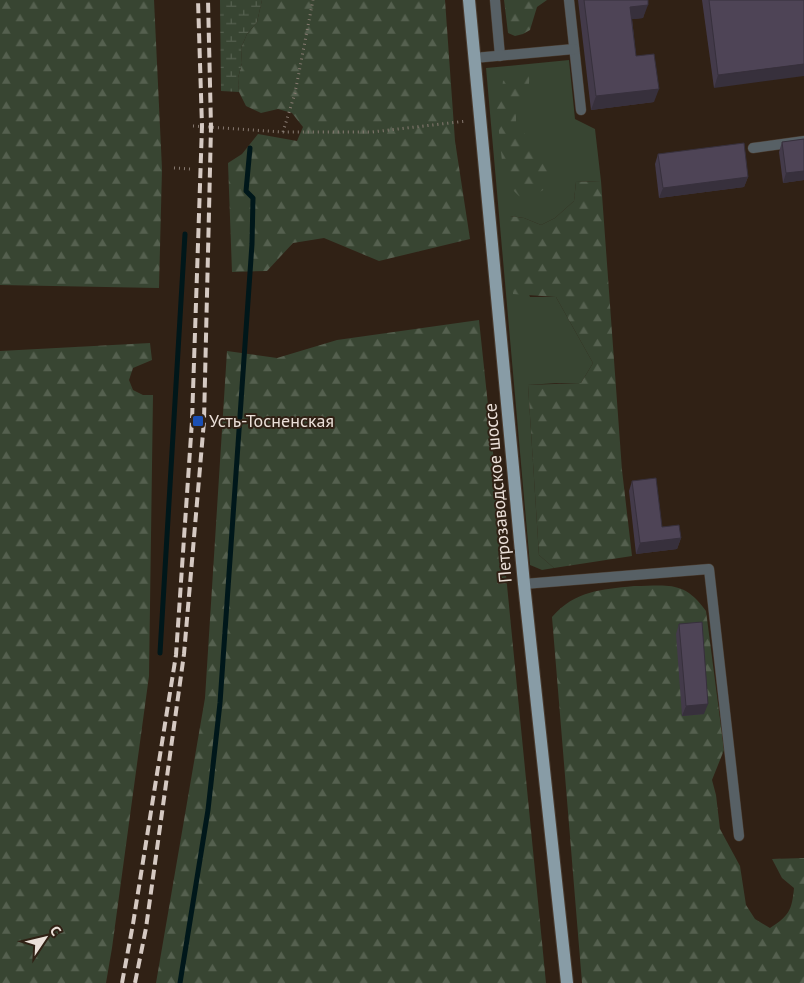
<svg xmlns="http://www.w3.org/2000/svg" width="804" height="983" viewBox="0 0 804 983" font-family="'PT Sans',sans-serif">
<defs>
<pattern id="forest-firs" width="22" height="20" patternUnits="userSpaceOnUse" patternTransform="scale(1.25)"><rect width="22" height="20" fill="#384532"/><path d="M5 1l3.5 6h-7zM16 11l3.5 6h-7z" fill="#55604f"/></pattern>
<pattern id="wetland-marsh" width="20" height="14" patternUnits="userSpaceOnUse" patternTransform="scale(1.25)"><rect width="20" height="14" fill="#384532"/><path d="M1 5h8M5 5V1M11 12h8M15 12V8" fill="none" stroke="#55604f"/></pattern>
</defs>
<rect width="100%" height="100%" fill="#302115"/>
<path fill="#384532" d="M569 60 575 119 595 129 601 181 576 182 574 201 555 218 541 225 524 218 510 216 511 240 530 297H556L593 363 581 383H557L528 385 539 555 554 568 542 570 530 565 486 68Z"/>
<g fill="url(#forest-firs)">
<path d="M0 0H154L162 169 159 288 0 285Z"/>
<path d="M262 0H445L455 141 470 239 379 261 324 238 293 243 267 271 232 272 228 163 242 154 258 134 297 141 303 127 292 113 278 109 261 113 246 106 239 92 238 78 242 63 241 48 247 34 257 22Z"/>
<path d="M504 0H547L537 7 530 30 523 34 515 36 508 33Z"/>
<path d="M529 76C530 89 526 99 516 107V122L546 162 551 178 549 187 528 198 520 197 514 191 503 171 496 103 501 96 503 81 510 77Z"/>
<path d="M601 181 622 470 632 556 554 568 539 555 528 385 581 383 593 363 556 297 513 294 510 272V216L524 218 541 225 555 218 574 201 576 182Z"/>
<path d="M479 320 506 575 546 983H156L205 698 227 351 277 358 337 340Z"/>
<path d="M150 343 152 360 133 368 129 380 133 390 143 395H153L149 676 112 948 106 983H0V351Z"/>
<path d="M634 586C668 586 684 580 706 611L724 750 712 780 716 795 720 829 740 866 746 905 755 919 770 928C789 916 792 910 794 888L782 878 772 859 804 858V983H582L552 617C576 590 600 590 634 586Z"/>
</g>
<path fill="url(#wetland-marsh)" d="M220 0H262L257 22 247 34 241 48 242 63 238 78 239 92 221 91Z"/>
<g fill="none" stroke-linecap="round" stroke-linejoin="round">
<g stroke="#00171a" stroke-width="5">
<path d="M160 653 185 234"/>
<path d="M180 983 208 810 220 703 252 244 253 198 246 191 250 148"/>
</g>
<g stroke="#4a3c30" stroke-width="11">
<g id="lane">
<path d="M495 0 500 56"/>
<path d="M569 0 581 110"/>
<path d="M474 58 574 49"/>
<path d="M753 148 804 141"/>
<path d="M524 584 709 569 739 836"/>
</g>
</g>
<g stroke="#4a3c30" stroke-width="14">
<path id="primary" d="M469 0 524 584 567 983"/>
</g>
<g stroke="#887b72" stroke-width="3" stroke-dasharray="1 4" stroke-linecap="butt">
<path d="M193 126 283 132H372L467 121"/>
<path d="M283 132 295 93 313 0"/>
<path d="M174 168 191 169"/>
</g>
<use href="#lane" stroke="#576065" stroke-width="10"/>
<use href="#primary" stroke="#889ca6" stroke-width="12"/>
<g stroke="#d5c9c2" stroke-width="4" stroke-dasharray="10 5" stroke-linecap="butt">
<path d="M122 983 133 924 176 655 192 421 202 126 198 0"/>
<path d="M135 983 146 928 184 654 204 421 211 127 208 0"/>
</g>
</g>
<g fill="#433a4a">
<path d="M578 0H648L643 18 632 19 636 56 654 102 591 110Z"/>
<path d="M702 0H804L714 88Z"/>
<path d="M804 139V180L783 183 779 152 782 142Z"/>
<path d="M658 154 748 177 744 187 659 198 655 164Z"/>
<path d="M632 481 662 527 681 538 677 549 636 554 629 491Z"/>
<path d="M679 624 704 714 682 716 676 634Z"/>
</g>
<g fill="#37303c">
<path d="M648 5 643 18 625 20 630 7Z"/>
<path d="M804 64V76L714 88 718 75Z"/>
<path d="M659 89 654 102 591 110 596 96Z"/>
<path d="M804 171V180L783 183 786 173Z"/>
<path d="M748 177 744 187 659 198 663 188Z"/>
<path d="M681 538 677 549 636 554 640 543Z"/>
<path d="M708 704 704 714 682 716 686 706Z"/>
</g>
<g fill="#4e4456" stroke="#37303c">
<path d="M584 0H648V5L630 7 636 56 654 54 659 89 596 96Z"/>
<path d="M709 0H804V64L718 75Z"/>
<path d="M804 139V171L786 173 782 142Z"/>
<path d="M744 143 748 177 663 188 658 154Z"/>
<path d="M656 478 662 527 679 525 681 538 640 543 632 481Z"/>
<path d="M702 622 708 704 686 706 679 624Z"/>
</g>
<rect fill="#1a4fb4" stroke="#302115" stroke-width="2" x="192" y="415" width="12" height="12" rx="2.5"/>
<g text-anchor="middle" stroke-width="4" stroke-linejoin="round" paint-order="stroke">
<g font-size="18" fill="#ebe0d9" stroke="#302115" text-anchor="start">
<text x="209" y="427">Усть-Тосненская</text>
</g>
<g font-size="18" fill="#ebe0d9" stroke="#302115">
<text transform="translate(498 493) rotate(-95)" y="6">Петрозаводское шоссе</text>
</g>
</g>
<g transform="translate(45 938) rotate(55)" stroke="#302115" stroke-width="4" paint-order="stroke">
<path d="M0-4L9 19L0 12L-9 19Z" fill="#ebe0d9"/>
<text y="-8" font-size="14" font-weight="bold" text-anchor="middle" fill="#ebe0d9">С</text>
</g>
</svg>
